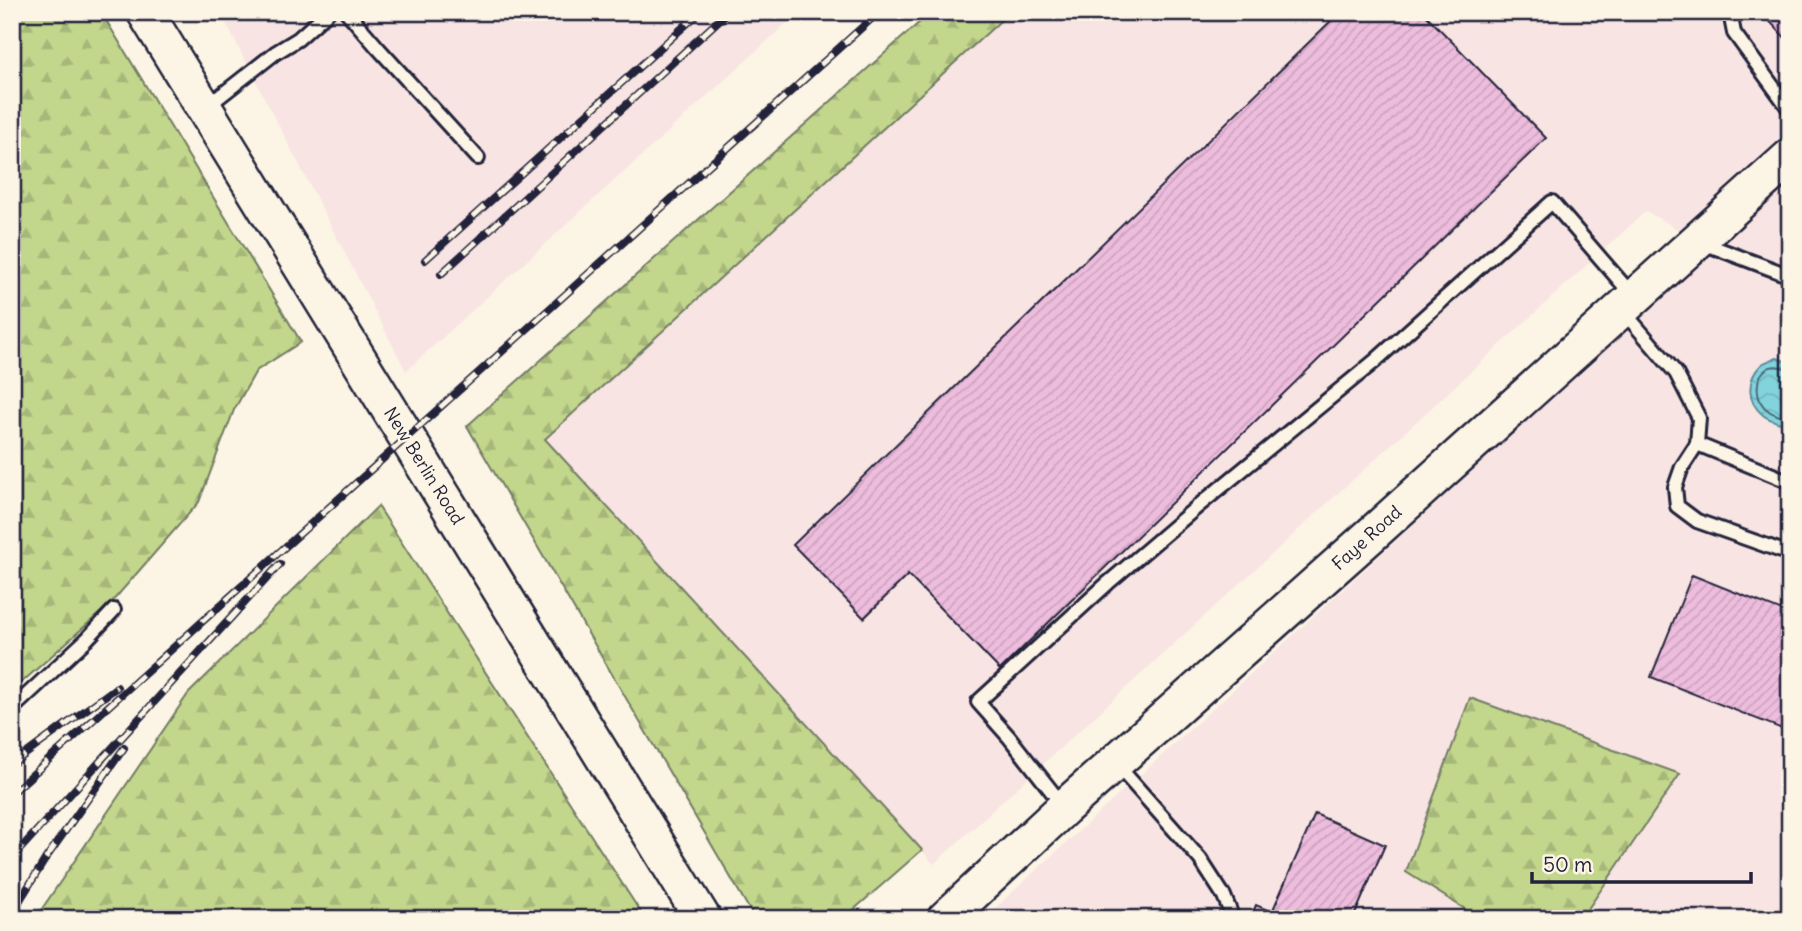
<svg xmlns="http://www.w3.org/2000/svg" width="1802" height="931" viewBox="0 0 1802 931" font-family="Delius,sans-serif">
<defs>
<pattern id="forest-firs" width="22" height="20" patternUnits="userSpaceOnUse" patternTransform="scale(1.75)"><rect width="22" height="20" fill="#c2d68c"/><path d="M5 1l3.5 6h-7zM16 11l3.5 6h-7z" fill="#a6b77a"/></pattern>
<pattern id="water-waves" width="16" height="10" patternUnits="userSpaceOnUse" patternTransform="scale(1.75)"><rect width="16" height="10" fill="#82d3db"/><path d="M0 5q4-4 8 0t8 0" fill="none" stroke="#70b5bd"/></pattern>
<pattern id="building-hatch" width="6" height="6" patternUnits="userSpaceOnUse" patternTransform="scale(1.75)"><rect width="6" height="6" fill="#eebddd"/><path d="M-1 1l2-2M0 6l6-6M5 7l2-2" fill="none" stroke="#cca2bf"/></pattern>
</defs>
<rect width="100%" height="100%" fill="#fcf5e5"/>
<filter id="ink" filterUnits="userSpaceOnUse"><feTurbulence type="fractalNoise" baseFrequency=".0143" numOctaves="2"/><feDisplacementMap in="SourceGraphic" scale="14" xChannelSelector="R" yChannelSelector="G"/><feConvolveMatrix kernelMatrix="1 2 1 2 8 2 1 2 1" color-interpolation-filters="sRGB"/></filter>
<g filter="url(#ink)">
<g fill="#f8e4e3">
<path d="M220 12H799L406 371Z"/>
<path d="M1010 12H1790V140L1686 234 1646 211 934 864 545 439Z"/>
<path d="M1790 180V919H1581L1680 774 1406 872 1481 919H983Z"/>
</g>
<g fill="url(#forest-firs)" stroke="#727c64" stroke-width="2">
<path d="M12 12H101L301 342 256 371 234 410 199 502 111 603 12 691Z"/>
<path d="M931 12H1010L545 439 922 850 843 919H755L467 426Z"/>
<path d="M378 506 645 919H35L188 694Z"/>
<path d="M1470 698 1680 774 1581 919H1481L1406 872Z"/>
</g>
<path fill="url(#water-waves)" stroke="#5c8c9b" stroke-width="2" d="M1777 358 1790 363V426C1781 423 1770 421 1763 415 1747 402 1746 380 1761 365 1765 361 1771 360 1777 358Z"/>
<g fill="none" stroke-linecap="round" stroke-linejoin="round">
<path stroke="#48697b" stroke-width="2" d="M1790 369C1783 368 1775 364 1768 368 1753 377 1755 402 1769 411 1774 415 1783 417 1790 419"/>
</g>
<g fill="url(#building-hatch)" stroke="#22223b" stroke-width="2">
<path d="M1340 12H1423L1546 138 1000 670 908 575 864 618 793 545Z"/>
<path d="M1761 12H1790V43Z"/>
<path d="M1692 575 1790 614V732L1651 677Z"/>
<path d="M1315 814 1385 845 1353 919H1250L1256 905 1272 912Z"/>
</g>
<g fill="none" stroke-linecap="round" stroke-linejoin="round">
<g stroke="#22223b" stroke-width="18">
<g id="lane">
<path d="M347 12 378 48 478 158"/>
<path d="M1734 12 1732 23 1734 33 1790 110"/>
<path d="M205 108 275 53 298 39 328 12"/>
<path d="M1700 242 1790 276"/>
<path d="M1624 312 1676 373 1699 418 1697 444 1790 482"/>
<path d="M1697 444 1682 467 1675 487 1677 506 1697 521 1790 554"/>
<path d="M12 709 86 640 114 610"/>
<path d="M1117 765 1200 859 1224 896 1230 911 1227 919"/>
<path d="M1064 807 1009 737 978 702 1108 583 1197 507 1375 361 1552 202 1633 296"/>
</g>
</g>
<g stroke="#22223b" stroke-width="40">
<g id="secondary">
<path d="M145 12C330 315 518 616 703 919"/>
<path d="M945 919 1065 807 1371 535 1790 157"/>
</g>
</g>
<use href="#lane" stroke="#fcf5e5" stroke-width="12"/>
<use href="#secondary" stroke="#fcf5e5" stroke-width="35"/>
<g stroke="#22223b" stroke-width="8">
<g id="rail">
<path d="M425 260 700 12"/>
<path d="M441 274 728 12"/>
<path d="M12 764 117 687"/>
<path d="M12 793 879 12"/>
<path d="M12 858 280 564"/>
<path d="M12 913 46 858 124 748"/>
</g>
</g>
<use href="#rail" stroke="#fcf5e5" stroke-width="5" stroke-dasharray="16" stroke-linecap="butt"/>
</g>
</g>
<g text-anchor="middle" stroke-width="5" stroke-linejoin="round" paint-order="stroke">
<g font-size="18" fill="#22223b" stroke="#fcf5e5">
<text transform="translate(424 466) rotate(58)" y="6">New Berlin Road</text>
<text transform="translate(1367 538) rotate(-42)" y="6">Faye Road</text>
</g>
</g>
<rect width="1802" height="931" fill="none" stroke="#fcf5e5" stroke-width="42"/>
<rect x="21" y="21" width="1760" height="889" fill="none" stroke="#22223b" stroke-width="2.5" filter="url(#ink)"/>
<path d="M1532 872v10h219v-10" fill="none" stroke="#22223b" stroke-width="3.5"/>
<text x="1543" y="872" font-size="21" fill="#22223b" stroke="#fcf5e5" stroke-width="5" paint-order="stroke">50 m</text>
</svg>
